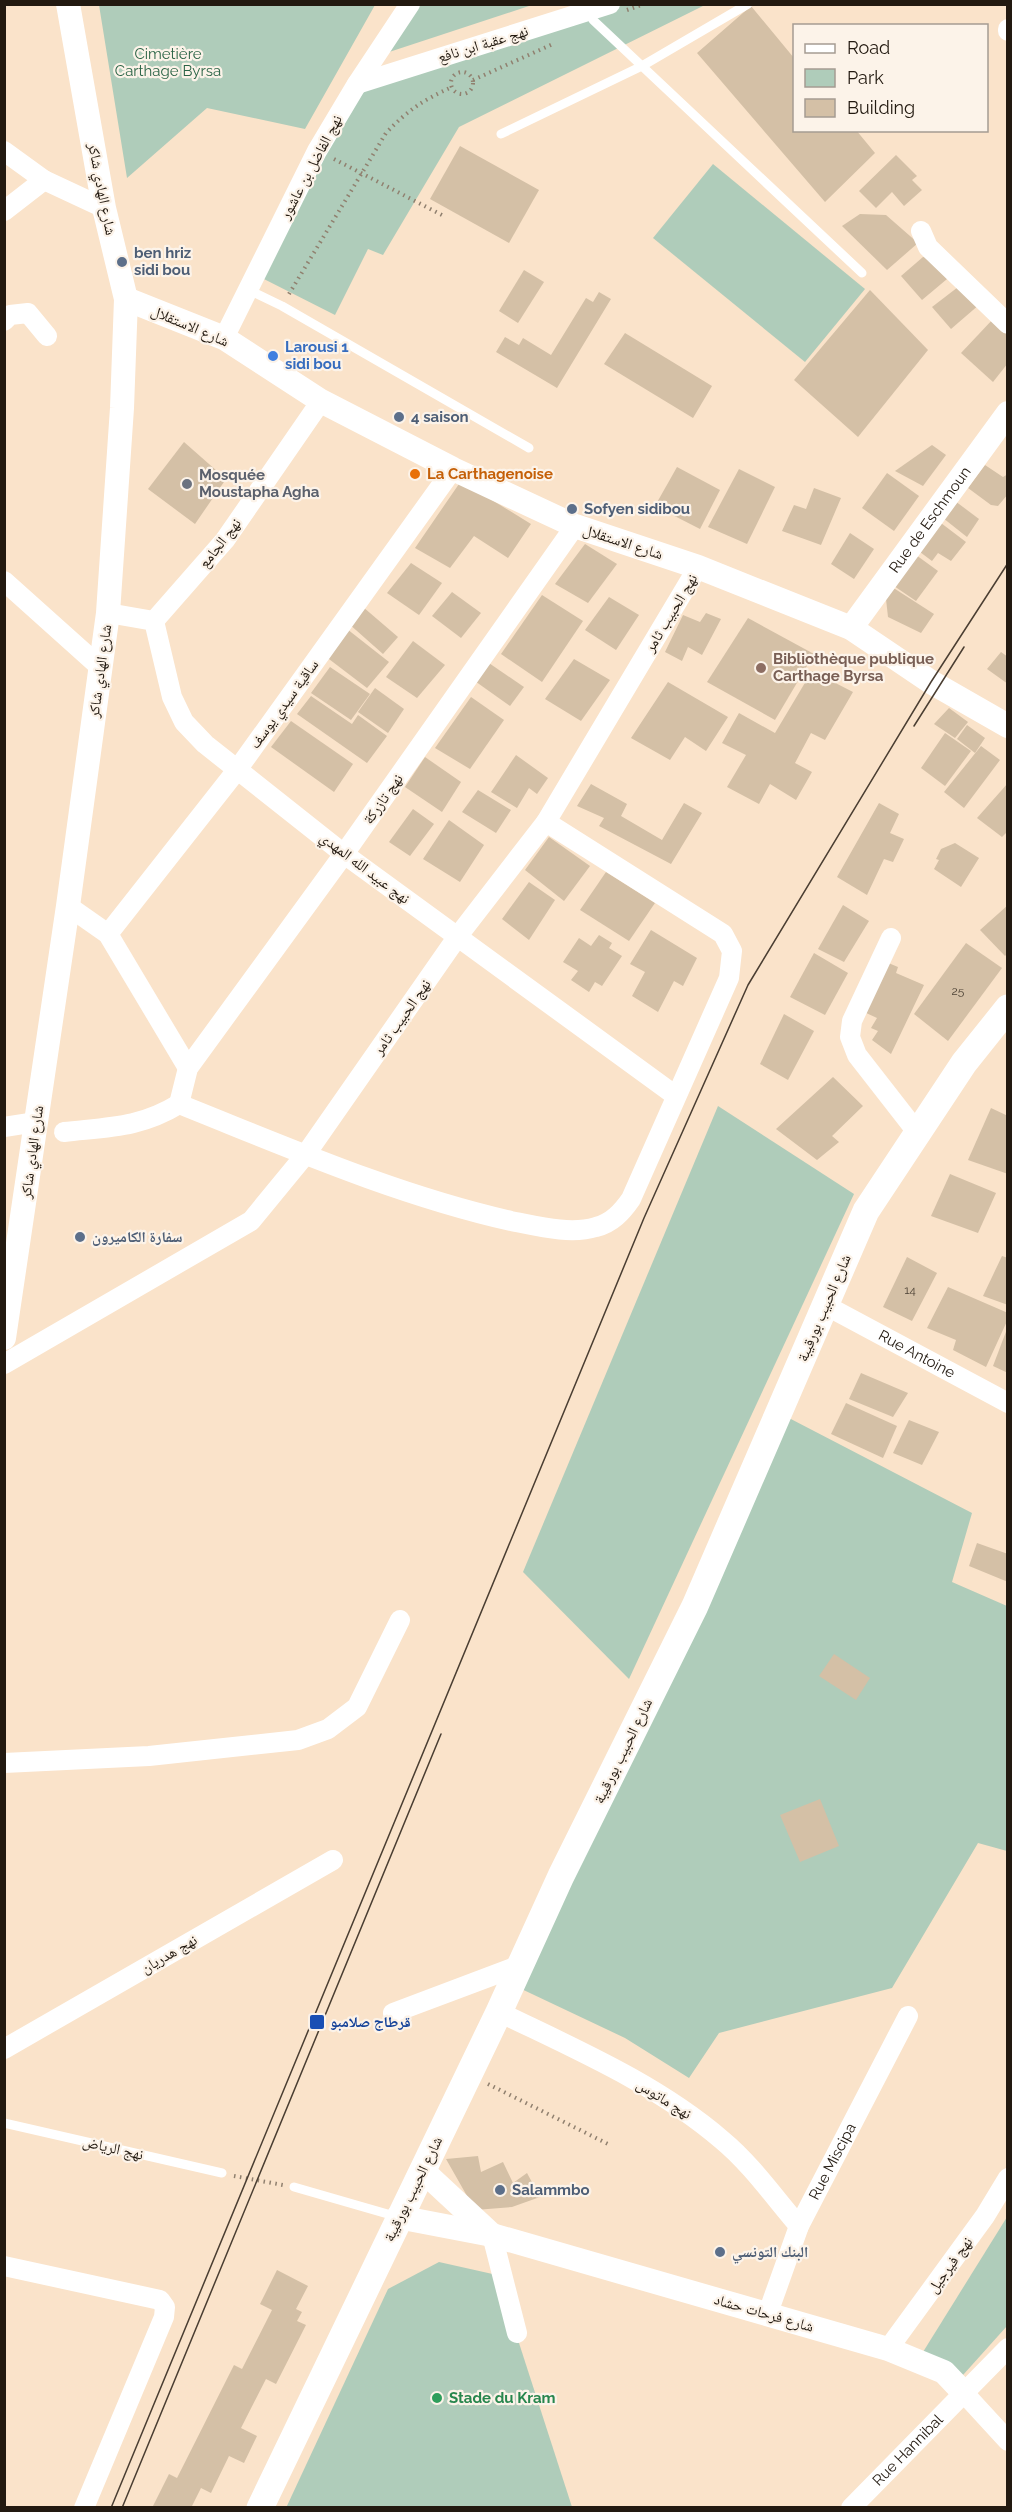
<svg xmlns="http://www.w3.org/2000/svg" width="1012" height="2512" viewBox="0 0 1012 2512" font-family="Raleway,'Noto Naskh Arabic',sans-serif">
<rect width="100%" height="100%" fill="#fae3ca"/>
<g fill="#afccba">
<path d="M99 5V4L375 5 305 129 207 108 127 178Z"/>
<path d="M407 5H532L374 57Z"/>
<path d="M589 5H705L459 127 383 255 368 249 335 315 254 274 362 79Z"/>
<path d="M713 164 865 289 805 362 653 238Z"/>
<path d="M718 1106 854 1194 629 1679 523 1572Z"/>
<path d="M787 1417 972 1513 952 1582 1007 1606V1851L978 1843 892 1988 719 2033 689 2078 625 2038 513 1985Z"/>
<path d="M1007 2217V2326L963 2375 923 2352Z"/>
<path d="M439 2262 497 2275 572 2507 286 2508 388 2289Z"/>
</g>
<g fill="#d4c0a6">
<path d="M751 6 794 58V130H856L875 153 825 202 697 53Z"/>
<path d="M460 146 539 190 509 243 430 199Z"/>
<path d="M896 155 917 176 912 180 922 190 904 206 892 192 876 208 859 191Z"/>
<path d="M860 214 886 215 918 243 887 270 842 226Z"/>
<path d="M923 257 939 259 953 274 922 300 901 276Z"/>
<path d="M524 270 544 282 518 323 499 311Z"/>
<path d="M962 284 980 304 951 329 932 307Z"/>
<path d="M870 290 928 350 858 437 794 380Z"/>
<path d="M599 292 611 299 557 388 496 352 505 337 519 345 523 338 551 355 586 298 593 302Z"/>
<path d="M994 318 1008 330V363L993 382 961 353Z"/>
<path d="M625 333 712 386 693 418 604 364Z"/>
<path d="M184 442 226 479 195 524 148 489Z"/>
<path d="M932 445 946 455 923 486 895 471Z"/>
<path d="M985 465 1003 477 1008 474V494L998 506 991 505 968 488Z"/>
<path d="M677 467 720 490 700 529 655 506Z"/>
<path d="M739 469 775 487 747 544 708 527Z"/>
<path d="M887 473 919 496 894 531 862 508Z"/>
<path d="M461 481 531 524 508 558 474 536 450 568 415 548Z"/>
<path d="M814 488 841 498 821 545 782 531 794 505 806 509Z"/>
<path d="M955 501 979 519 967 537 943 518Z"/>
<path d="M937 520 966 542 951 561 938 553 932 561 916 549Z"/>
<path d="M850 533 874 549 854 579 831 564Z"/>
<path d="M585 544 617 564 588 603 555 584Z"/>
<path d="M916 555 938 571 916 601 894 586Z"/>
<path d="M411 563 442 583 419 615 387 593Z"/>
<path d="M892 587 934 614 921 633 888 617 886 599Z"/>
<path d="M452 592 481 613 461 638 432 616Z"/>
<path d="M542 595 583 621 542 682 501 654Z"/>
<path d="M609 597 639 615 616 650 585 630Z"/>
<path d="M363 607 398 637 383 654 348 623Z"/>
<path d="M706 613 721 619 702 655 688 647 682 661 665 652 683 615 700 622Z"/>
<path d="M748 618 814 654 775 720 707 682Z"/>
<path d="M347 629 389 662 367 688 325 656Z"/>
<path d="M413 641 445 665 417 698 386 677Z"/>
<path d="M1001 652 1008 657V684L987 669Z"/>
<path d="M574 659 610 680 581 721 545 699Z"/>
<path d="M486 661 524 687 510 706 472 679Z"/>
<path d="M330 667 370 694 351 720 311 693Z"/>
<path d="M812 671 853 692 825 740 811 733 795 763 812 772 796 800 770 784 759 804 727 787 746 755 722 743 739 713 775 733Z"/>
<path d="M668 682 728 717 706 751 685 737 670 760 631 738Z"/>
<path d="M375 688 404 709 388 733 358 712Z"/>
<path d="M311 696 352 724 358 715 387 736 367 763 297 714Z"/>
<path d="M471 697 504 720 470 769 435 748Z"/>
<path d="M949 708 968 722 955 738 934 724Z"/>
<path d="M291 721 353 764 334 792 271 747Z"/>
<path d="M967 725 985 738 975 753 957 739Z"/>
<path d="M945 733 971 751 945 786 921 768Z"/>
<path d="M981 746 1000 760 964 808 944 792Z"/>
<path d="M516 755 548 778 537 794 529 788 517 808 491 792Z"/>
<path d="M425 757 461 782 442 812 405 787Z"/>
<path d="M1008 783V831L1002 837 977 818Z"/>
<path d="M591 784 627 804 621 816 662 840 684 803 702 813 671 864 599 826 604 818 577 806Z"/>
<path d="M478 790 511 810 496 833 462 812Z"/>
<path d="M879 803 899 814 890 833 904 839 893 862 884 859 867 895 837 877Z"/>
<path d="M413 809 434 824 410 856 389 842Z"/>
<path d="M449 820 484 845 460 882 423 859Z"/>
<path d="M549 837 590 866 564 901 525 870Z"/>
<path d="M955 843 979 858 961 887 934 869 939 860 936 859 941 849Z"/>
<path d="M606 872 655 903 629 941 580 910Z"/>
<path d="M529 882 555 900 529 940 502 919Z"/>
<path d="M843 905 869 921 844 962 818 949Z"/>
<path d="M1008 905V953L1005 956 980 930Z"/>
<path d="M651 930 697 958 683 986 674 981 658 1012 632 996 645 972 630 964Z"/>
<path d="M599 935 612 943 609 948 622 956 602 986 595 982 589 992 571 980 578 971 563 962 579 938 591 946Z"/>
<path d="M966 943 1002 968 948 1041 914 1014Z"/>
<path d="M814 953 848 973 825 1015 790 997Z"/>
<path d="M886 962 898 967 896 973 924 985 891 1054 872 1040 878 1031 871 1028 877 1018 864 1012Z"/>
<path d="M784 1014 814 1031 788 1080 760 1064Z"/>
<path d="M833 1077 863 1106 832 1136 839 1142 817 1160 776 1129Z"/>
<path d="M991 1108 1008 1116V1174L968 1160Z"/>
<path d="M950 1174 996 1193 978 1233 931 1216Z"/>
<path d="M1002 1256 1008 1258V1305L983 1296Z"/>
<path d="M907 1257 937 1273 912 1321 883 1307Z"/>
<path d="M948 1287 1008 1313V1319L986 1367 953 1350 956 1340 927 1328Z"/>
<path d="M1007 1329H1008V1373L993 1366Z"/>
<path d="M861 1373 908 1393 893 1417 849 1399Z"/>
<path d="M846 1403 897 1426 883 1458 831 1434Z"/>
<path d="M909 1420 939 1432 922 1465 893 1453Z"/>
<path d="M977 1543 1008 1554V1582L969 1566Z"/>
<path d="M834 1654 870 1678 856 1700 819 1676Z"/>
<path d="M820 1799 839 1846 800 1862 780 1815Z"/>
<path d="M478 2156 481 2172 503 2162 513 2183 527 2173 540 2197 512 2207 475 2210 446 2159Z"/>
<path d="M277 2270 308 2286 296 2309 302 2312 297 2321 306 2325 276 2384 266 2379 241 2428 257 2436 244 2463 229 2456 211 2493 201 2488 191 2508H152L169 2474 177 2478 234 2365 242 2369 272 2310 260 2304Z"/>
</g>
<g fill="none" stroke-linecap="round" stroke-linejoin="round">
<g stroke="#90806f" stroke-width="4" stroke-dasharray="1.5 4.5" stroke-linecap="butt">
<path d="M627 10 644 4"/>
<circle cx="462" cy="83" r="11"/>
<path d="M473 80 553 44"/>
<path d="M334 159 442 215"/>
<path d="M289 294 386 133C408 110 423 100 452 87"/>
<path d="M488 2084 608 2144"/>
<path d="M234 2176 283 2185"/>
</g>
<g stroke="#fff" stroke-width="9">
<path d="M589 11 593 20 862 273"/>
<path d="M501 134 642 66 748 4"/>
<path d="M247 289 282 306 529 448"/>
<path d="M4 2123 222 2173"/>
<path d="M294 2187 398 2217"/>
</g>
<g stroke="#fff" stroke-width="20">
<path d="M1008 29V31"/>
<path d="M357 84 610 4"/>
<path d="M4 151 44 180 104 208"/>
<path d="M4 211 44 180"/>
<path d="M921 231 928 247 1008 324"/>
<path d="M4 321 10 315 28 313 47 336"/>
<path d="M224 338 317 151 357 84 410 4"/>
<path d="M4 581 100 667"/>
<path d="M108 613 154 621 172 697 184 722 205 744 344 854 676 1096"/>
<path d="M154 621 225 540 321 401"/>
<path d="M546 822 723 934 732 951 729 978 631 1199C622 1212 612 1223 596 1227 570 1235 537 1226 511 1221 396 1195 287 1147 179 1104L188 1068 344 854 575 526"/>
<path d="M68 906 108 934 188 1068"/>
<path d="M108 934 237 770 453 469"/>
<path d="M891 938 852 1021 850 1037 857 1055 917 1132"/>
<path d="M4 1127 36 1122"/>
<path d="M64 1132C108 1127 140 1128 179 1104"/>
<path id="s1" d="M825 1305 1008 1403"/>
<path d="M4 1364 251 1221 306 1154 458 936 546 822 698 567"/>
<path d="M4 1763 149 1756 298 1740 328 1729 357 1707 400 1620"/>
<path d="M499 2012C575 2049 657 2084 722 2140 751 2164 774 2197 799 2226"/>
<path d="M393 2013 518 1966"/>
<path d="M4 2049 333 1860"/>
<path d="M492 2235 517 2333"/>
<path d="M4 2266 160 2300 165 2307 164 2317 84 2508"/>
<path id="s2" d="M768 2313 799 2226 908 2016"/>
<path d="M888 2349 985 2216 1008 2178"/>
<path d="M963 2392 1008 2441"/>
<path id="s3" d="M851 2508 1008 2348"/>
</g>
<g stroke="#fff" stroke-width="24">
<path d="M126 299 224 338 321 401 453 469 575 526 698 567 851 628 931 682 1008 726"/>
<path id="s4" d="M851 628 1008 413"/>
<path d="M4 1338 68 906 108 613 122 408 126 299 104 208 68 4"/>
<path d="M422 2170 492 2235"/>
<path d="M398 2217 492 2235 888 2349 944 2372 963 2392"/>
</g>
<path stroke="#fff" stroke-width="27" d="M260 2508 499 2012 561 1876 695 1606 866 1211 964 1063 1008 1008"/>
<g stroke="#4a3e32" stroke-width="1.5">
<path d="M914 726 964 647"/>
<path d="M111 2508 644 1218 748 985 931 682 1008 563"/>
<path d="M122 2508 441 1734"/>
</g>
</g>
<g fill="#5c6f8a" stroke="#fcf3e9" stroke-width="2">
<circle cx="122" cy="262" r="6"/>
<circle cx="399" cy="417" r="6"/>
<circle cx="572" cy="509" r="6"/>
<circle cx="80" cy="1237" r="6"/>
<circle cx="500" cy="2190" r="6"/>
<circle cx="720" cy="2252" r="6"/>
</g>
<circle fill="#3f7fe0" stroke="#fcf3e9" stroke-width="2" cx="273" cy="356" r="6"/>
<circle fill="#e8710a" stroke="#fcf3e9" stroke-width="2" cx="415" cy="474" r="6"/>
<circle fill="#6b7280" stroke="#fcf3e9" stroke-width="2" cx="187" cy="484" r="6"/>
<circle fill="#8d6e63" stroke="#fcf3e9" stroke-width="2" cx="761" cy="668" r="6"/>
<rect fill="#1a4fb4" stroke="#fcf3e9" stroke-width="2" x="309" y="2014" width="16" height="16" rx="3"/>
<circle fill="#2e9e5b" stroke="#fcf3e9" stroke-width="2" cx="437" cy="2398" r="6"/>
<g text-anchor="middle" stroke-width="4.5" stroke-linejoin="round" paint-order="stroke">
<g font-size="12" fill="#4e4336">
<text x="958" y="995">25</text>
<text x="910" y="1294">14</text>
</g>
<g font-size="15" fill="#221910" stroke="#fcf3e9">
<text transform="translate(483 44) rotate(-17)" y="5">نهج عقبة ابن نافع</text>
<text transform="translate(311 167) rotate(-62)" y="5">نهج الفاضل بن عاشور</text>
<text transform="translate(102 189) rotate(79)" y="5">شارع الهادي شاكر</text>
<text transform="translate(190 326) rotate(23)" y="5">شارع الاستقلال</text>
<text dy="5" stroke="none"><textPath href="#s4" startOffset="134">Rue de Eschmoun</textPath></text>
<text transform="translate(623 542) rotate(18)" y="5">شارع الاستقلال</text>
<text transform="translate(220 543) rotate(-52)" y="5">نهج الجامع</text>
<text transform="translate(671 613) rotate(-59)" y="5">نهج الحبيب ثامر</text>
<text transform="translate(100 671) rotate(-82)" y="5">شارع الهادي شاكر</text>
<text transform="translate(284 704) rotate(-54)" y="5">ساقية سيدي يوسف</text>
<text transform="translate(383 799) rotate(-55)" y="5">نهج تازركة</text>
<text transform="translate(365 868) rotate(37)" y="5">نهج عبيد الله المهدي</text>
<text transform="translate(402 1017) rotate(-55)" y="5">نهج الحبيب ثامر</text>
<text transform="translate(32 1152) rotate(-82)" y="5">شارع الهادي شاكر</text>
<text transform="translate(824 1308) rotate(-67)" y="5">شارع الحبيب بورقيبة</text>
<text dy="5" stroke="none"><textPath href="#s1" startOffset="104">Rue Antoine</textPath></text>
<text transform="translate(623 1751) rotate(-64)" y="5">شارع الحبيب بورقيبة</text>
<text transform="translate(169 1954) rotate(-30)" y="5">نهج هدريان</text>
<text transform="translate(664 2099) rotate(32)" y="5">نهج ماتوس</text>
<text transform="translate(113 2148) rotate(13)" y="5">نهج الرياض</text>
<text dy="5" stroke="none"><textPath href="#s2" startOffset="165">Rue Miscipa</textPath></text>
<text transform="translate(413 2189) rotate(-64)" y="5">شارع الحبيب بورقيبة</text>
<text transform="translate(950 2265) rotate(-54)" y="5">نهج فيرجيل</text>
<text transform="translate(764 2313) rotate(16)" y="5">شارع فرحات حشاد</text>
<text dy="5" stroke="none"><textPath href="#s3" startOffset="81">Rue Hannibal</textPath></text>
</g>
<g font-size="15" fill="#2b6446" stroke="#fcf3e9">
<text x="168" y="59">Cimetière<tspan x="168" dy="17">Carthage Byrsa</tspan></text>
</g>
<g font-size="15" font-weight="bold" fill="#4e5e75" stroke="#fcf3e9" text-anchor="start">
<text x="134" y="258">ben hriz<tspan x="134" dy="17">sidi bou</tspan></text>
<text x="411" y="422">4 saison</text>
<text x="584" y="514">Sofyen sidibou</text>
<text x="92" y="1242">سفارة الكاميرون</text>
<text x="512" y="2195">Salammbo</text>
<text x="732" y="2257">البنك التونسي</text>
</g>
<g font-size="15" font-weight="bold" fill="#366cbe" stroke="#fcf3e9" text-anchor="start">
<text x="285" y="352">Larousi 1<tspan x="285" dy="17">sidi bou</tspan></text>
</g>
<g font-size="15" font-weight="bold" fill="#c56008" stroke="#fcf3e9" text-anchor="start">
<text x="427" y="479">La Carthagenoise</text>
</g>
<g font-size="15" font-weight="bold" fill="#5b616d" stroke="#fcf3e9" text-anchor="start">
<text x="199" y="480">Mosquée<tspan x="199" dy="17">Moustapha Agha</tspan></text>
</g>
<g font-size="15" font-weight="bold" fill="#785e54" stroke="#fcf3e9" text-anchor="start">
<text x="773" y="664">Bibliothèque publique<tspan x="773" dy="17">Carthage Byrsa</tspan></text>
</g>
<g font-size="15" font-weight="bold" fill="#164399" stroke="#fcf3e9" text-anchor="start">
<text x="330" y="2027">قرطاج صلامبو</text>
</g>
<g font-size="15" font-weight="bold" fill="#27864d" stroke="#fcf3e9" text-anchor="start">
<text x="449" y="2403">Stade du Kram</text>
</g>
</g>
<rect width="1012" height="2512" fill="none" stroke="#221910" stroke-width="12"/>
<rect x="793" y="24" width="195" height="108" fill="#fcf3e9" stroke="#a59c92" stroke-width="1.5"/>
<rect x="805" y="44" width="30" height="9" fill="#ffffff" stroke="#a59c92" stroke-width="1.5"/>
<text x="847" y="54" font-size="18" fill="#221910">Road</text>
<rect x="805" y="69" width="30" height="18" fill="#afccba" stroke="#a59c92" stroke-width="1.5"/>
<text x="847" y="84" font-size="18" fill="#221910">Park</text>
<rect x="805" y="99" width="30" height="18" fill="#d4c0a6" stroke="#a59c92" stroke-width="1.5"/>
<text x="847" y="114" font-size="18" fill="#221910">Building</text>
</svg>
